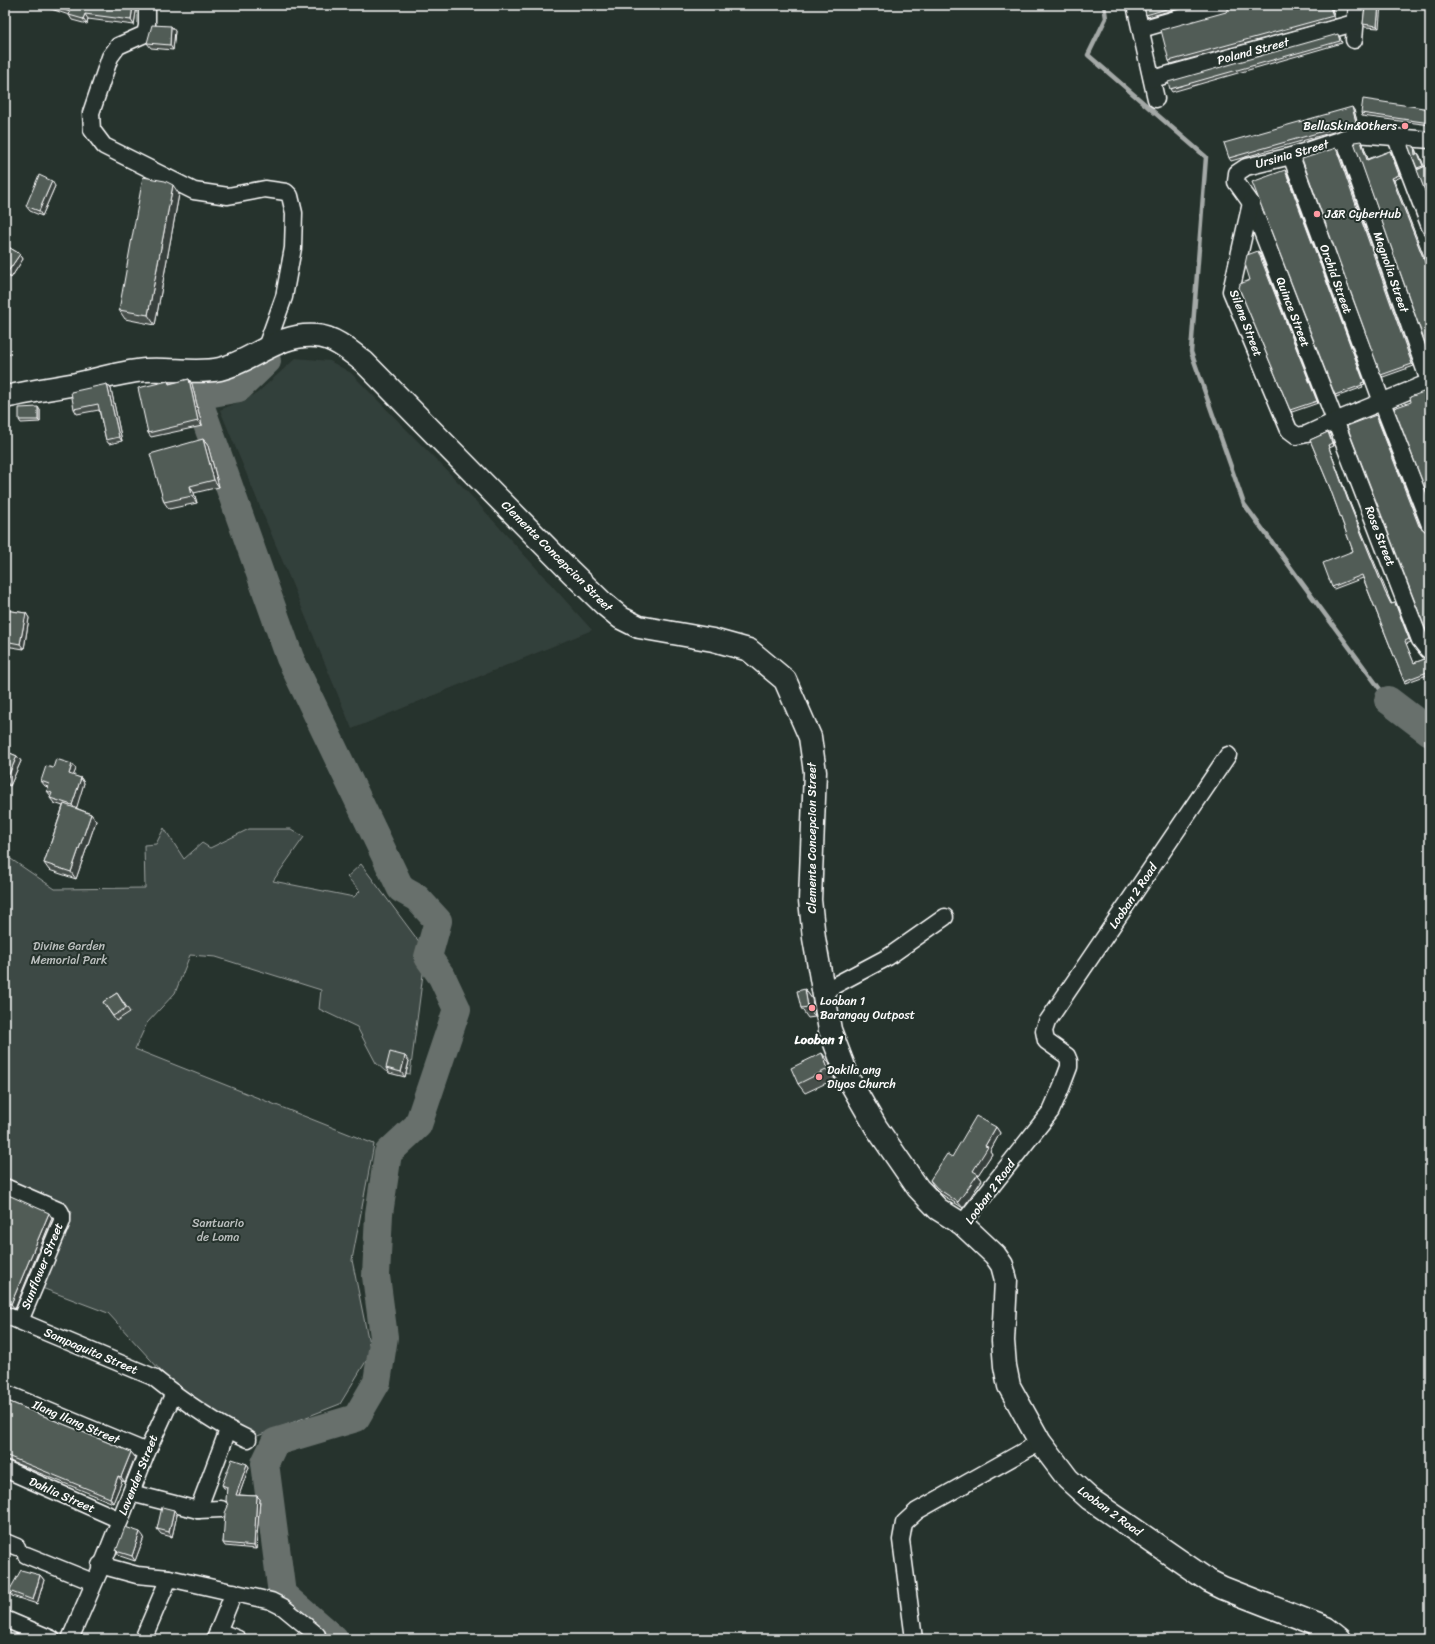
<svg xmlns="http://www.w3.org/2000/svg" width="1435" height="1644" viewBox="0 0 1435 1644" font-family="Sriracha,sans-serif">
<rect width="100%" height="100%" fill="#26332d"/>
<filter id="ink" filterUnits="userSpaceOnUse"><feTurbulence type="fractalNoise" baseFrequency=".025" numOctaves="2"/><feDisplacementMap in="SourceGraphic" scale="8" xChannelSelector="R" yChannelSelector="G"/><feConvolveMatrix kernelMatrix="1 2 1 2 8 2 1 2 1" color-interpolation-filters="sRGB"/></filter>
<g filter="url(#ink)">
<path fill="#333f3a" d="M296 358 330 361 351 373 463 487 592 630 352 729 220 410 256 394Z"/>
<path fill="#3e4944" stroke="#9ea4a2" d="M164 828 184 859 202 843 210 848 249 829H291L304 837 273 881 354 897 360 891 347 877 361 864 426 951 410 1074 385 1071 376 1063 357 1027 319 1009 321 990 216 957 190 955 175 993 147 1023 135 1049 374 1144 352 1260 371 1353 340 1404 255 1437 181 1393 108 1313 42 1288 72 1212 5 1185V855L55 889 145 888 144 845 156 844Z"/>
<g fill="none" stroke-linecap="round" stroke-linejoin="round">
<path stroke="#a4a9a7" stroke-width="4.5" d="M1104 5 1106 18 1088 55 1206 157 1191 352 1244 504 1388 700"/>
<g stroke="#67706c" stroke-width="28">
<path d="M267 361 239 388 197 396 290 658 401 889 417 898 438 921 428 957 442 977 457 1009 418 1125 388 1153 379 1214 376 1276 384 1337 377 1382 356 1418 275 1442 265 1463 282 1594 334 1639"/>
<path d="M1388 700 1430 732"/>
</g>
<g stroke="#fff" stroke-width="19">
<g id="street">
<path d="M147 5V26L145 34 118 46 110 57 91 113 92 130 104 146 194 191 228 196 265 189 286 192 290 196 294 213 293 248 284 297 266 347"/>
<path d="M1135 5 1156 99"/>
<path d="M1141 29 1225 5"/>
<path d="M1354 40 1357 5"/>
<path d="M1152 79 1354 23"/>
<path d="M1344 138 1430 384"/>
<path d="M1396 138 1430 227"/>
<path d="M1430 140 1357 134 1291 156 1246 167 1237 173 1236 182 1251 203 1420 640 1428 650H1430"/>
<path d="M1291 156 1382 402 1430 525"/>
<path d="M1251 203 1231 291 1289 430 1297 436 1307 434 1335 421 1430 382"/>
<path d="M822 992 888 957 945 917"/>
<path d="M5 1187 60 1211 62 1215V1221L20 1321"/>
<path d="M962 1224 1051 1111 1061 1088 1069 1067V1061L1067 1056 1046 1041 1044 1031 1047 1022 1228 755"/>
<path d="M5 1315 153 1377C183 1401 214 1423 248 1439"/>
<path d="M5 1393 147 1452"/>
<path d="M5 1469 120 1520"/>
<path d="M131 1493 198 1510 221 1509"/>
<path d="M198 1510 228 1430"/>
<path d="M5 1542 17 1547"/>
<path d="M26 1555 93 1582"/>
<path d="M100 1565 137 1575 169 1578 271 1601 283 1607 317 1635"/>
<path d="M5 1619 52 1639"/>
<path d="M218 1631 238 1639"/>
<path d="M70 1639 105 1558 147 1452 174 1393"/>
<path d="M143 1639 169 1578"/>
<path d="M215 1639 234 1592"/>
<path d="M914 1639 901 1540 904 1523 917 1511 1040 1442"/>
</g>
</g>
<g stroke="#fff" stroke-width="25">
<path id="secondary" d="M5 397C29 392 53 388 76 384 99 379 121 372 145 370 169 368 197 374 220 369 254 361 277 333 316 336 334 337 350 351 364 362L571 572 604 604 621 618 639 627 713 640 749 650 785 680 810 737 815 772 810 900 814 938 830 1030 849 1080 876 1127 918 1188 938 1209 962 1224 995 1255 1002 1265 1006 1280 1003 1341 1005 1366 1009 1386 1040 1442 1068 1479 1090 1499 1209 1581 1223 1588 1326 1628 1340 1639"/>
</g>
<use href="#street" stroke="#26332d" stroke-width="16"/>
<use href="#secondary" stroke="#26332d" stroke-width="22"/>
</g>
<g fill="#464f4b" stroke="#fff">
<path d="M41 5H137L134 25 88 19 87 24 72 20 69 15 42 6Z"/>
<path d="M1144 5H1190L1148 17 1146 15Z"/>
<path d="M1232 5H1338L1339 7 1332 9 1335 19 1171 64 1169 61 1226 12Z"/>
<path d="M1365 5 1379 28 1365 27 1363 24Z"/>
<path d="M171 26 175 31 173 50 151 48 147 43Z"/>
<path d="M1340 37 1342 43 1172 92 1170 89Z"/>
<path d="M1430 109V125L1362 116 1361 113Z"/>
<path d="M1354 110 1358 125 1231 161 1229 158Z"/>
<path d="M1363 144 1368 159 1390 151 1392 154 1401 177 1394 180 1429 269H1430V356L1429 354Z"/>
<path d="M1415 148 1417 154 1418 153 1420 156 1424 167 1418 169 1417 168Z"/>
<path d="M1338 150 1414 366 1383 377 1381 375Z"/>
<path d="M1287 173 1365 384 1362 385 1363 387 1336 397 1335 395Z"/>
<path d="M55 186 42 216 30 211 26 206Z"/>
<path d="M179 194 155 325 125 319 119 310Z"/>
<path d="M5 245 20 254 23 259 11 278 5 274Z"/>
<path d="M1258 251 1260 253 1318 403 1292 412 1290 410 1250 280Z"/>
<path d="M5 343 9 355 5 356Z"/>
<path d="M189 379 192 384 202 426 151 437 148 433 168 381 170 384Z"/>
<path d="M107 384 111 389 122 441 109 444 106 440 99 410 77 414 74 409Z"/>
<path d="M40 410V422L21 423 19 420Z"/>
<path d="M1376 415 1378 418 1421 527 1426 532 1430 531V635H1428L1427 633Z"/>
<path d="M1328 432 1329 434 1334 446 1329 448 1349 501 1387 594 1391 604 1395 603 1396 605 1411 642 1406 644 1414 663 1430 657V674L1405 683 1404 681 1363 578 1334 589 1332 587 1353 551 1330 488 1310 440Z"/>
<path d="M203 439 208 446 219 487 194 493 197 503 169 509 164 502Z"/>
<path d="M5 610 26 613 29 618 24 649 5 646Z"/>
<path d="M5 751 17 756 21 761 10 786 5 784Z"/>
<path d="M53 768 76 769 73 776 81 778 84 783 76 808 91 814 96 821 76 879 49 870 44 863 63 806 54 803 50 798 51 796 47 791 48 787 45 786 41 781Z"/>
<path d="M805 989 812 999 815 1017 808 1018 801 1008Z"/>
<path d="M117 993 130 1012 116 1021 103 1002Z"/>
<path d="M822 1053 829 1063 835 1079 805 1093 798 1084Z"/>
<path d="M405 1056 409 1061 405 1077 389 1073 386 1068Z"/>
<path d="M996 1127 1000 1133 990 1151 992 1154 978 1175 982 1180 963 1208 941 1194 934 1187 930 1180 952 1157Z"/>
<path d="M5 1196 52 1218 15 1309 8 1306H5Z"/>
<path d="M5 1400 131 1452 135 1457 125 1482 122 1481 113 1503 5 1459Z"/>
<path d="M247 1464 249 1467 239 1495 257 1496 260 1499 256 1549 225 1546 223 1543 228 1506 227 1489 224 1488 222 1485Z"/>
<path d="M177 1515 172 1537 161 1534 157 1529Z"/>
<path d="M144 1537 135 1561 120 1556 116 1551Z"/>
<path d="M40 1575 44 1580 37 1604 12 1596 9 1591Z"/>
</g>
<g fill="#39403d" stroke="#fff">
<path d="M133 5H137L134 25 131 20Z"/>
<path d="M1379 5H1381L1379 28 1377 26Z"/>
<path d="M1330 7 1332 9 1335 19 1333 16Z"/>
<path d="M85 14 88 19 87 24 83 19Z"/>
<path d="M171 26 175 31 173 50 170 45Z"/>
<path d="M1352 107 1354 110 1358 125 1356 122Z"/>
<path d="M1361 141 1363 144 1369 162 1367 160Z"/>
<path d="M1414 146 1415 148 1417 157 1415 155Z"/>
<path d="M1336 148 1338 150 1414 366 1412 364Z"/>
<path d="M1390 151 1392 154 1401 177 1399 175Z"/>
<path d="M1418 153 1420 156 1425 168 1423 166Z"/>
<path d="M1285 170 1287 173 1365 384 1364 382Z"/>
<path d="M1392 178 1394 180 1430 272 1428 270Z"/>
<path d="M52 181 55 186 42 216 39 211Z"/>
<path d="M173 185 179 194 155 325 148 315Z"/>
<path d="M1258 251 1260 253 1318 403 1317 401Z"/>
<path d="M20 254 23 259 11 278 7 273Z"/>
<path d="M5 343 9 355 5 347Z"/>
<path d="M189 379 192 384 202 426 198 421Z"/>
<path d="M107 384 111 389 122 441 119 437Z"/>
<path d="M38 407 40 410V422L38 420Z"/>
<path d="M1376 415 1378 418 1421 528 1419 526Z"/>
<path d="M1328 432 1329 434 1334 446 1332 443Z"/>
<path d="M203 439 208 446 219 487 214 480Z"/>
<path d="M1328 445 1329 448 1349 501 1393 607 1385 592 1347 498Z"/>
<path d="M190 486 194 493 197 503 192 496Z"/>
<path d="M1395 603 1396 605 1411 642 1409 639Z"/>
<path d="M26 613 29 618 24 649 20 644Z"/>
<path d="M17 756 21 761 10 786 6 781Z"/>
<path d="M72 764 76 769 72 779 69 774Z"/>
<path d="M81 778 84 783 76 810 72 805Z"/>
<path d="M91 814 96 821 76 879 71 872Z"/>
<path d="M805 989 812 999 815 1017 808 1007Z"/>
<path d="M822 1053 829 1063 835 1079 828 1069Z"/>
<path d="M405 1056 409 1061 405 1077 401 1072Z"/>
<path d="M996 1127 1000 1133 990 1151 992 1154 978 1175 982 1180 963 1208 958 1202 985 1146Z"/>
<path d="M49 1213 52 1218 15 1309 11 1304Z"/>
<path d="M131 1452 135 1457 125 1482 121 1477Z"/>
<path d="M247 1464 249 1467 238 1498 236 1495Z"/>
<path d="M118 1476 122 1481 113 1503 110 1498Z"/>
<path d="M257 1496 260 1499 256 1549 254 1546Z"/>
<path d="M174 1510 177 1515 172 1537 169 1532Z"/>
<path d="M140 1532 144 1537 135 1561 132 1556Z"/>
<path d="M40 1575 44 1580 37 1604 33 1600Z"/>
</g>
<g fill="#515c57" stroke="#fff">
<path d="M50 5H133L131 20 85 14 83 19 69 15 70 12Z"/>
<path d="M1144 5H1180L1146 15Z"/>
<path d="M1232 5H1335L1330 7 1333 16 1169 61 1161 30 1226 12Z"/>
<path d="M1365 5H1379L1377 26 1363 24Z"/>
<path d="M152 25 171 26 170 45 147 43Z"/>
<path d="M1338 34 1340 41 1170 89 1168 82Z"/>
<path d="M1363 99 1430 109V123L1361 113Z"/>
<path d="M1352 107 1356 122 1229 158 1224 143Z"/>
<path d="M1361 141 1367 160 1390 151 1399 175 1392 178 1428 270 1430 269V354H1429L1354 142Z"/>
<path d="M1408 145 1414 146 1415 155 1418 153 1423 166 1417 168Z"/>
<path d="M1336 148 1412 364 1381 375 1302 159Z"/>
<path d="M1430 164V204L1417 170Z"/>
<path d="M1285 170 1364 382 1361 383 1362 385 1335 395 1252 182Z"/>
<path d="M39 175 52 181 39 211 26 206Z"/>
<path d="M143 177 165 181 173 185 148 315 119 310Z"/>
<path d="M5 245 20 254 7 273 5 272Z"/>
<path d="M1258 251 1317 401 1290 410 1239 288 1240 284 1250 280 1245 264 1247 255Z"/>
<path d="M189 379 198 421 148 433 138 388 168 381 169 384Z"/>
<path d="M107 384 119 437 106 440 98 404 74 409 71 392Z"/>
<path d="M1426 391 1427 393 1430 392V501L1394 408 1411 402 1410 397Z"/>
<path d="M38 407V420H19V408Z"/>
<path d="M1376 415 1419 526 1426 532 1430 531V631L1427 633 1347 426Z"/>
<path d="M1328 432 1332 443 1328 445 1347 498 1385 592 1391 604 1395 603 1409 639 1405 641 1414 663 1430 657V671L1404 681 1362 575 1332 587 1323 563 1353 551 1330 488 1310 440Z"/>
<path d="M203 439 214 480 190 486 192 496 164 502 150 454Z"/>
<path d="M5 610 26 613 20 644 5 641Z"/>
<path d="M5 751 17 756 6 781H5Z"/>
<path d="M56 759 72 764 69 774 81 778 72 805 50 798 52 793 47 791 49 784 41 781 46 766 53 768Z"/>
<path d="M64 804 91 814 71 872 44 863Z"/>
<path d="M805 989 808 1007 801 1008 797 991Z"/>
<path d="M117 993 126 1008 113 1016 103 1002Z"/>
<path d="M390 1052 405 1056 401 1072 386 1068Z"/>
<path d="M822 1053 828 1069 798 1084 791 1068Z"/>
<path d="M976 1116 996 1127 985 1146 988 1147 973 1171 978 1174 958 1202 937 1188 930 1180 947 1154 952 1157Z"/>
<path d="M6 1194 49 1213 11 1304 5 1301V1196Z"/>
<path d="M5 1400 131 1452 121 1477 118 1476 110 1498 5 1455Z"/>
<path d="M232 1459 247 1464 236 1495 257 1496 254 1546 223 1543 225 1513 228 1506 226 1500 227 1487 222 1485Z"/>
<path d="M162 1507 174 1510 169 1532 157 1529Z"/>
<path d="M125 1527 140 1532 132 1556 116 1551Z"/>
<path d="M21 1570 40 1575 33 1600 9 1591Z"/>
</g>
</g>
<g fill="#ff9aa2" stroke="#26332d" stroke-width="1.5">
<circle cx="1405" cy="126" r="4"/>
<circle cx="1317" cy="214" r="4"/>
<circle cx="812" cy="1008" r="4"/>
<circle cx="819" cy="1077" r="4"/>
</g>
<g text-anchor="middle" stroke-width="4" stroke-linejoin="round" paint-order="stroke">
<g font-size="12" fill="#fff" stroke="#26332d">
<text transform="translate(1253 51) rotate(-15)" y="4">Poland Street</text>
<text transform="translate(1292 154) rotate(-16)" y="4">Ursinia Street</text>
<text transform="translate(1391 272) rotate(71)" y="4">Magnolia Street</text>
<text transform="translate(1336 279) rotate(70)" y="4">Orchid Street</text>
<text transform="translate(1293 312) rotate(69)" y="4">Quince Street</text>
<text transform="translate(1246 323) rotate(69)" y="4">Silene Street</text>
<text transform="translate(1380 536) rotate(69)" y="4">Rose Street</text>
<text transform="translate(557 556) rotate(45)" y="4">Clemente Concepcion Street</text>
<text transform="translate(812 838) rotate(-90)" y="4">Clemente Concepcion Street</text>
<text transform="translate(1133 896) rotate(-56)" y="4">Looban 2 Road</text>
<text transform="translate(990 1192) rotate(-54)" y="4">Looban 2 Road</text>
<text transform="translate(42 1266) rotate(-68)" y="4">Sunflower Street</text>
<text transform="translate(91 1351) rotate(23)" y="4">Sampaguita Street</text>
<text transform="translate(76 1422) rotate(23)" y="4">Ilang Ilang Street</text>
<text transform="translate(138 1475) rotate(-68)" y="4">Lavender Street</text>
<text transform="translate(62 1495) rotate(24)" y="4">Dahlia Street</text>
<text transform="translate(1110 1511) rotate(36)" y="4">Looban 2 Road</text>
</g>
<g font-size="12" fill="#fff" stroke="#26332d" text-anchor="start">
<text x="1397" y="130" text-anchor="end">BellaSkin&amp;Others</text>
<text x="1325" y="218">J&amp;R CyberHub</text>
<text x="820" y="1005">Looban 1<tspan x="820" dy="14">Barangay Outpost</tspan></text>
<text x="827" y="1074">Dakila ang<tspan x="827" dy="14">Diyos Church</tspan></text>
</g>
<g font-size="12" fill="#bbbfbe" stroke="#26332d">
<text x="69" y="950">Divine Garden<tspan x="69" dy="14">Memorial Park</tspan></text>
<text x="218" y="1227">Santuario<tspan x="218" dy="14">de Loma</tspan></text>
</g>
<g font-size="13" font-weight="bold" fill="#fff" stroke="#26332d">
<text x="819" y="1044">Looban 1</text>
</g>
</g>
<rect width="1435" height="1644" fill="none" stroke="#26332d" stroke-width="20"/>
<rect x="10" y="10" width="1415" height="1624" fill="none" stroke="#fff" stroke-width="1.5" filter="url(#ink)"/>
</svg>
